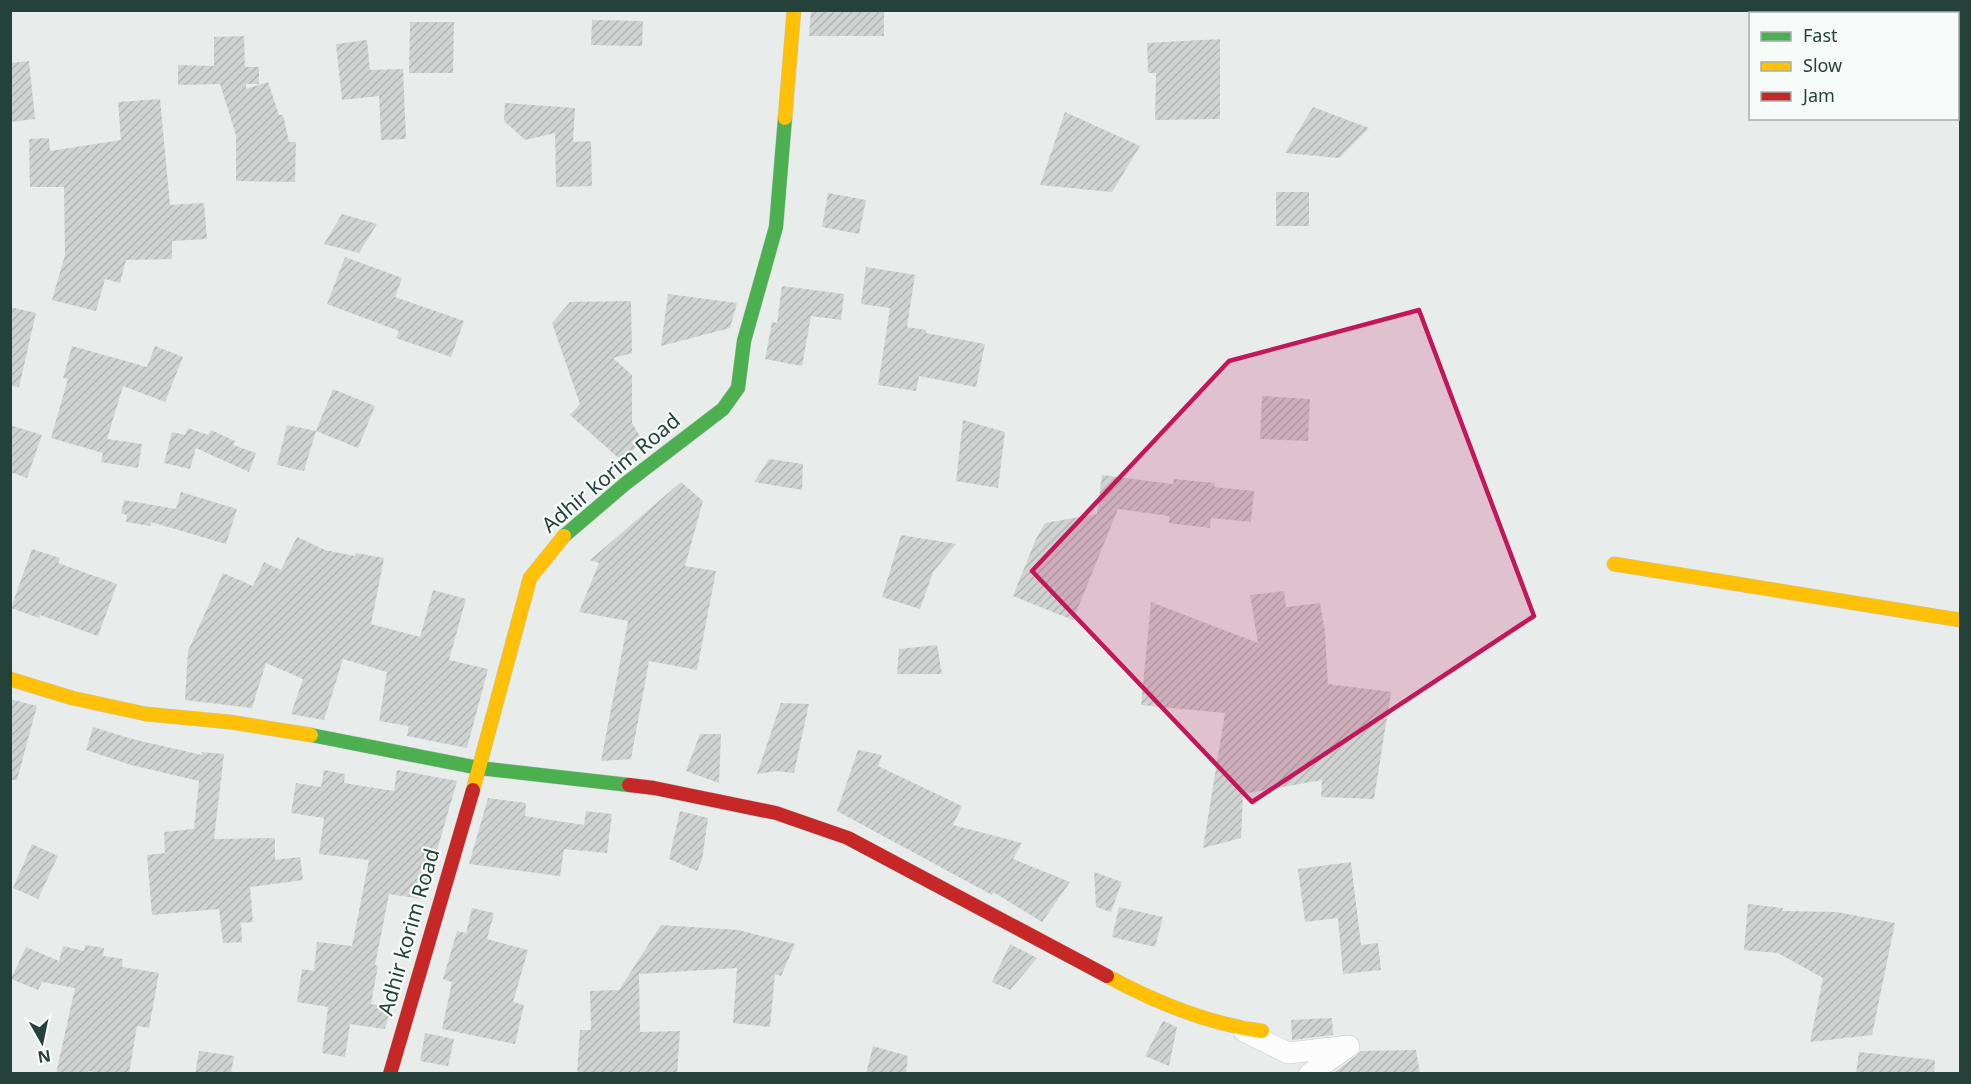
<svg xmlns="http://www.w3.org/2000/svg" width="1971" height="1084" viewBox="0 0 1971 1084" font-family="'Noto Sans',sans-serif">
<defs>
<pattern id="building-hatch" width="6" height="6" patternUnits="userSpaceOnUse" patternTransform="scale(1.5)"><rect width="6" height="6" fill="#cfd4d2"/><path d="M-1 1l2-2M0 6l6-6M5 7l2-2" fill="none" stroke="#b2b7b5"/></pattern>
</defs>
<rect width="100%" height="100%" fill="#e8edeb"/>
<g fill="url(#building-hatch)">
<path d="M811 10H884V36H809Z"/>
<path d="M592 20 643 21 642 46 591 45Z"/>
<path d="M410 22H454L453 73H409Z"/>
<path d="M244 36 245 67H259V84H246V89L268 82 279 115H283L289 142H296L295 182 236 181V135L220 84 178 85V65L214 66V37Z"/>
<path d="M1220 39V119L1155 120 1156 73H1148L1147 43Z"/>
<path d="M367 40 370 70 403 69 406 139 381 140 379 96 342 100 336 44Z"/>
<path d="M29 61 35 119 10 122V63Z"/>
<path d="M160 99 170 205 204 203 207 239 172 241V259L126 260 120 283 105 279 96 311 52 300 65 255 64 187H30L29 139 49 138 50 151 121 140 118 102Z"/>
<path d="M505 103 575 108 573 142 591 141 592 186 556 187 555 133 525 140 504 121Z"/>
<path d="M1313 107 1369 128 1339 158 1285 153Z"/>
<path d="M1065 112 1140 146 1112 192 1040 185Z"/>
<rect x="1276" y="192" width="33" height="34"/>
<path d="M828 193 866 200 859 234 822 227Z"/>
<path d="M342 214 377 224 359 253 324 244Z"/>
<path d="M345 257 402 278 395 297 464 321 451 357 396 338 399 331 327 304Z"/>
<path d="M866 267 915 275 907 327 926 330V333L985 344 976 387 919 376 916 391 878 385 890 308 861 304Z"/>
<path d="M782 286 844 294 841 320 811 316 802 366 765 359 772 322 777 323Z"/>
<path d="M668 294 737 303 730 328 661 346Z"/>
<path d="M631 301 632 353 613 358 632 375V423L642 440 623 462 570 415 580 404 552 323 570 302Z"/>
<path d="M10 307 36 313 19 387 10 386Z"/>
<path d="M72 346 147 367 155 346 183 357 165 402 123 386 107 439 142 444 138 468 101 462 103 453 51 438 68 379 63 378Z"/>
<path d="M333 389 375 406 358 448 316 431Z"/>
<path d="M1262 396 1310 399 1308 441 1260 439Z"/>
<path d="M963 420 1005 432 998 488 956 481Z"/>
<path d="M10 425 42 435 27 478 10 472Z"/>
<path d="M287 425 316 431 304 471 277 465Z"/>
<path d="M188 428 208 435 211 430 235 441 233 445 256 453 249 472 196 448 190 469 164 463 172 432 185 435Z"/>
<path d="M769 459 803 464 802 490 754 482Z"/>
<path d="M1102 475 1173 484 1174 479 1215 483 1214 487 1254 491 1251 522 1211 518 1210 528 1169 523V516L1118 509 1073 620 1013 596 1036 539 1045 523 1097 514Z"/>
<path d="M681 482 703 501 685 566 716 571 697 670 649 661 631 759 601 761 628 621 579 612 599 563 590 560Z"/>
<path d="M181 492 237 509 226 544 151 522 150 526 126 522 127 515 121 513 124 500 176 509Z"/>
<path d="M901 535 956 544 933 572 920 609 882 597Z"/>
<path d="M297 537 325 550 355 556 356 553 384 558 371 624 420 637 433 590 466 599 449 660 488 669 467 748 407 736 409 726 379 721 387 672 343 659 324 720 291 714 303 679 266 663 252 708 185 700 188 651 223 573 253 586 264 562 281 570Z"/>
<path d="M32 549 60 558 58 563 117 584 98 636 40 615 39 618 11 608Z"/>
<path d="M1284 591 1286 607 1320 603 1325 632 1328 684 1391 692 1374 799 1321 797 1322 780 1243 794 1241 838 1203 848 1225 713 1141 705 1151 602 1258 643 1250 595Z"/>
<path d="M937 645 942 674H897L899 649Z"/>
<path d="M10 699 37 706 17 780H10Z"/>
<path d="M781 703 809 704 794 773 776 771 757 774Z"/>
<path d="M93 727 132 739 202 755V752L224 754 214 839 275 838V860L300 857 303 880 250 887 253 922 241 923 242 942 223 943 219 909 152 915 147 855 165 853 164 832 194 829 199 781 131 765 86 750Z"/>
<path d="M700 734H721L719 783 686 771Z"/>
<path d="M858 750 882 755 878 766 962 806 953 825 1022 843 1013 859 1070 882 1042 922 993 892 992 895 837 811Z"/>
<path d="M324 770 345 774 344 783 394 791 397 770 457 781 423 899 389 894 375 965 378 966 371 1004 391 1008 385 1029 350 1024 345 1057 322 1053 328 1007 297 1002 302 969 314 971 317 942 352 946 369 860 319 854 324 818 291 813 296 783 321 787Z"/>
<path d="M488 798 526 803 525 816 584 825 586 811 612 814 607 853 564 849 560 876 469 864Z"/>
<path d="M680 811 708 818 702 860 697 871 669 859Z"/>
<path d="M32 844 58 856 38 899 13 888Z"/>
<path d="M1351 862 1361 945 1378 943 1381 970 1343 974 1338 918 1305 922 1298 869Z"/>
<path d="M1094 872 1122 882 1111 912 1096 907Z"/>
<path d="M1748 904 1783 908 1782 911 1837 912 1895 923 1872 1035 1810 1042 1823 978 1778 953 1744 950Z"/>
<path d="M1119 907 1163 917 1155 947 1112 937Z"/>
<path d="M472 908 494 913 487 939 528 950 513 1002 524 1005 515 1044 442 1029 452 982 443 979 457 931 466 933Z"/>
<path d="M661 925 738 930 795 944 781 976 775 974 770 1027 733 1023 737 968 639 974 640 1032 680 1031 677 1074H577L580 1030H591L590 991 619 990Z"/>
<path d="M1010 944 1037 958 1010 990 992 982Z"/>
<path d="M85 945 104 948 103 956 123 959 122 967 159 973 149 1028 137 1026 129 1074H107L88 1071V1074H56L75 988 42 982 38 990 11 979 26 947 59 961 63 946 84 951Z"/>
<path d="M1332 1018 1333 1035 1292 1040 1291 1020Z"/>
<path d="M1163 1021 1177 1027 1169 1066 1145 1056Z"/>
<path d="M425 1033 454 1039 448 1066 420 1061Z"/>
<path d="M873 1046 908 1056 906 1074H866Z"/>
<path d="M1416 1050 1420 1074H1332L1356 1056 1361 1051Z"/>
<path d="M199 1051 234 1056 231 1074H195Z"/>
<path d="M1859 1052 1935 1060 1934 1074H1856Z"/>
</g>
<g fill="none" stroke-linecap="round" stroke-linejoin="round">
<g stroke="#c5cac8" stroke-width="22">
<path id="street" d="M1244 1031 1288 1053 1349 1046 1309 1074"/>
</g>
<g stroke="#c3cbc8" stroke-width="15">
<g id="fast">
<path d="M564 536 625 484 723 409 738 388 744 341 776 227 785 118"/>
<path d="M311 735 479 768 629 785"/>
</g>
</g>
<g stroke="#c3cbc8" stroke-width="15">
<g id="slow">
<path d="M785 118 794 10"/>
<path d="M1614 564 1960 620"/>
<path d="M10 679 72 698 146 714 230 722 311 735"/>
<path d="M473 790 530 578 564 536"/>
<path d="M1107 976C1155 1002 1208 1024 1262 1031"/>
</g>
</g>
<g stroke="#c3cbc8" stroke-width="15">
<g id="jam">
<path d="M629 785 654 788 776 813 848 838 1107 976"/>
<path d="M390 1074 473 790"/>
</g>
</g>
<use href="#street" stroke="#fcfcfc" stroke-width="21"/>
<use href="#fast" stroke="#4caf50" stroke-width="14"/>
<use href="#slow" stroke="#ffc107" stroke-width="14"/>
<use href="#jam" stroke="#c62828" stroke-width="14"/>
</g>
<path fill="#c2185b" fill-opacity="0.2" stroke="#c2185b" stroke-width="4.5" stroke-linejoin="round" d="M1419 310 1534 616 1252 802 1032 571 1229 361Z"/>
<g text-anchor="middle" stroke-width="4.5" stroke-linejoin="round" paint-order="stroke">
<g font-size="21" fill="#24423a" stroke="#f7fbf9">
<text transform="translate(611 473) rotate(-40)" y="7">Adhir korim Road</text>
<text transform="translate(409 932) rotate(-74)" y="7">Adhir korim Road</text>
</g>
</g>
<rect width="1971" height="1084" fill="none" stroke="#24423a" stroke-width="24"/>
<rect x="1749" y="12" width="210" height="108" fill="#f7fbf9" stroke="#a3b1ad" stroke-width="1.5"/>
<rect x="1761" y="32" width="30" height="9" fill="#4caf50" stroke="#a3b1ad" stroke-width="1.5"/>
<text x="1803" y="42" font-size="18" fill="#24423a">Fast</text>
<rect x="1761" y="62" width="30" height="9" fill="#ffc107" stroke="#a3b1ad" stroke-width="1.5"/>
<text x="1803" y="72" font-size="18" fill="#24423a">Slow</text>
<rect x="1761" y="92" width="30" height="9" fill="#c62828" stroke="#a3b1ad" stroke-width="1.5"/>
<text x="1803" y="102" font-size="18" fill="#24423a">Jam</text>
<g transform="translate(42 1042) rotate(171)" stroke="#f7fbf9" stroke-width="4.5" paint-order="stroke">
<path d="M0-4.5L10 22L0 15L-10 22Z" fill="#24423a"/>
<text y="-9" font-size="16" font-weight="bold" text-anchor="middle" fill="#24423a">N</text>
</g>
</svg>
